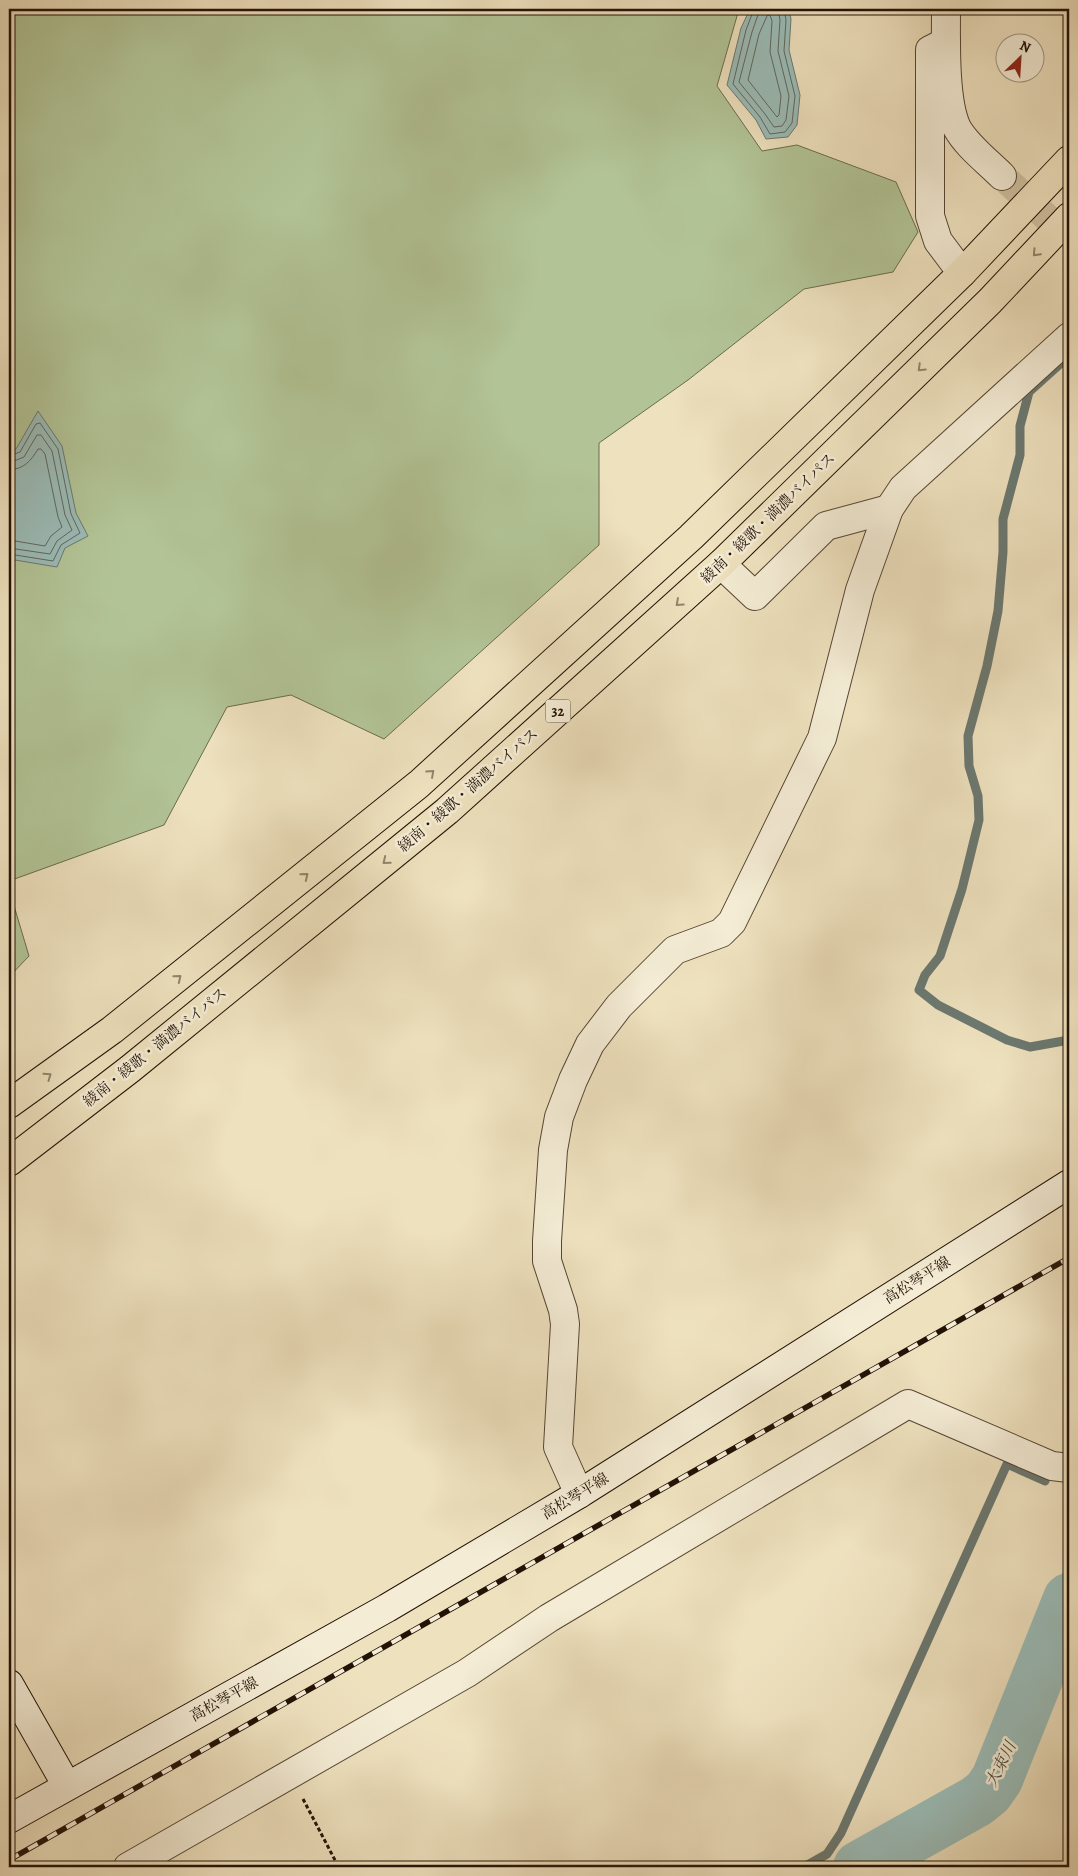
<svg xmlns="http://www.w3.org/2000/svg" width="1078" height="1876" viewBox="0 0 1078 1876" font-family="Alegreya,'Noto Serif JP',serif">
<rect width="100%" height="100%" fill="#eee1be"/>
<filter id="stains"><feTurbulence type="fractalNoise" baseFrequency=".004" numOctaves="4"/><feColorMatrix values="0 0 0 0 .2 0 0 0 0 .09 0 0 0 0 .02 0 0 0 .5 -.17"/></filter>
<radialGradient id="worn" r=".72"><stop offset=".6" stop-color="#630" stop-opacity="0"/><stop offset="1" stop-color="#630" stop-opacity=".3"/></radialGradient>
<g fill="#b2c496" stroke="#6a6b4e">
<path d="M9 9H739L717 86 762 151 797 145 896 182 918 232 893 272 804 289 688 380 599 443V545L384 739 291 695 227 707 164 825 9 881Z"/>
<path d="M9 889 29 956 9 977Z"/>
</g>
<g fill="#9bbcb7" stroke="#6b7870">
<path d="M750 9H789L791 19 789 50 800 95 797 125 788 137 766 139 756 120 727 85 741 28Z"/>
<path d="M38 411 62 446 76 513 88 536 65 548 57 567 9 559V452L16 449Z"/>
</g>
<g fill="none" stroke-linecap="round" stroke-linejoin="round">
<g stroke="#5f675e" stroke-width="1">
<path d="M754 9 746 30 733 84 760 117 770 134 785 132 792 123 795 96 784 51 786 20 784 9"/>
<path d="M760 9 752 32 739 82 765 114 774 127 782 126 786 120 789 96 778 51 780 20 778 9"/>
<path d="M770 15 772 21 770 52 781 96 779 115 777 117 748 80 759 34 767 16Z"/>
<path d="M9 456 20 452 36 424 40 423 58 449 71 514 80 533 61 545 53 561 9 554"/>
<path d="M9 463 24 457 37 435H41L52 451 65 515 72 530 57 541 50 554 9 548"/>
<path d="M9 470C24 469 31 461 38 449H41L45 454 58 517 62 527 51 536 45 546 9 540"/>
</g>
<g stroke="#6b7870" stroke-width="9">
<path d="M1069 356 1029 392 1020 426V455L1003 519V552L998 611 987 666 968 736 969 766 978 796 979 820 962 889 940 956 925 975 919 990 938 1005 1007 1040 1030 1047 1069 1040"/>
<path d="M804 1867 827 1854 841 1833 1007 1464 1045 1481"/>
<path d="M839 1867 966 1798 985 1780 997 1759 1065 1585 1069 1565"/>
</g>
<path stroke="#9bbcb7" stroke-width="52" d="M859 1867 977 1801 988 1792 997 1779 1069 1599"/>
<path stroke="#d0c2a2" stroke-width="28" stroke-dasharray="28 14" stroke-linecap="butt" d="M1002 176 1069 238"/>
<g stroke="#564634" stroke-width="30">
<g id="minor">
<path d="M946 9C946 40 944 101 957 128 967 146 987 161 1002 176"/>
<path d="M946 42 930 50V216L938 241 962 273"/>
<path d="M721 564 755 596 826 526 889 509"/>
<path d="M579 1494 558 1447 565 1324 563 1310 547 1261V1241L553 1150 559 1117 573 1080 590 1044 619 1006 675 950 721 933 732 922 822 738 860 590 889 509 903 488 1069 337"/>
<path d="M128 1867 467 1673 549 1618 908 1404 1052 1466 1069 1468"/>
</g>
</g>
<g stroke="#231206" stroke-width="30">
<g id="secondary">
<path d="M9 1684 67 1786"/>
<path d="M9 1819 387 1608 579 1494 1069 1184"/>
</g>
</g>
<g stroke="#231206" stroke-width="30">
<g id="trunk">
<path d="M9 1104 112 1030 419 784 691 537 962 273 1069 160"/>
<path d="M9 1162 130 1069 447 811 721 564 990 301 1069 217"/>
</g>
</g>
<path stroke="#231206" stroke-width="3" stroke-dasharray="4 2.5" stroke-linecap="butt" d="M303 1799 336 1862 327 1867"/>
<use href="#minor" stroke="#f4ecd5" stroke-width="28"/>
<use href="#secondary" stroke="#f4ecd5" stroke-width="28"/>
<use href="#trunk" stroke="#eee1be" stroke-width="28"/>
<g stroke="#231206" stroke-width="5.5">
<path id="rail" d="M9 1860 1069 1258"/>
</g>
<use href="#rail" stroke="#f4ecd5" stroke-width="4" stroke-dasharray="11" stroke-linecap="butt"/>
</g>
<defs><path id="oneway-chevron" d="M-2-3.5L2.5 0L-2 3.5" fill="none" stroke-width="1.6" stroke-linecap="round" stroke-linejoin="round" transform="scale(1.25)"/></defs>
<g stroke="#93846b">
<use href="#oneway-chevron" transform="translate(1036 253) rotate(133)"/>
<use href="#oneway-chevron" transform="translate(921 368) rotate(136)"/>
<use href="#oneway-chevron" transform="translate(679 603) rotate(138)"/>
<use href="#oneway-chevron" transform="translate(431 773) rotate(-42)"/>
<use href="#oneway-chevron" transform="translate(386 861) rotate(141)"/>
<use href="#oneway-chevron" transform="translate(305 876) rotate(-39)"/>
<use href="#oneway-chevron" transform="translate(178 978) rotate(-39)"/>
<use href="#oneway-chevron" transform="translate(48 1076) rotate(-35)"/>
</g>
<g text-anchor="middle" stroke-width="5" stroke-linejoin="round" paint-order="stroke">
<rect fill="#f4ecd5" stroke="#625344" stroke-width="1" x="545.5" y="699.5" width="25" height="23" rx="4"/>
<g font-size="14" font-weight="bold" fill="#231206">
<text x="558" y="716">32</text>
</g>
<g font-size="15" fill="#231206" stroke="#f4ecd5">
<text transform="translate(768 518) rotate(-44)" y="5">綾南・綾歌・満濃バイパス</text>
<text transform="translate(468 790) rotate(-41)" y="5">綾南・綾歌・満濃バイパス</text>
<text transform="translate(155 1047) rotate(-39)" y="5">綾南・綾歌・満濃バイパス</text>
<text transform="translate(917 1280) rotate(-32)" y="5">高松琴平線</text>
<text transform="translate(575 1496) rotate(-31)" y="5">高松琴平線</text>
<text transform="translate(224 1699) rotate(-29)" y="5">高松琴平線</text>
</g>
<g font-size="16" font-style="italic" fill="#4d4e44" stroke="#f4ecd5">
<text transform="translate(1000 1764) rotate(-64)" y="6">大束川</text>
</g>
</g>
<rect width="1078" height="1876" fill="none" stroke="#eee1be" stroke-width="30"/>
<rect x="10" y="10" width="1058" height="1856" fill="none" stroke="#231206" stroke-width="2.5"/>
<rect x="15" y="15" width="1048" height="1846" fill="none" stroke="#231206"/>
<g transform="translate(1020 58) rotate(25)"><circle r="24" fill="#f4ecd5" stroke="#a09582"/>
<path d="M0-4L9 19L0 12L-9 19Z" fill="#8f2418"/>
<text y="-8" font-size="14" font-weight="bold" text-anchor="middle" fill="#231206">N</text>
</g>
<rect width="100%" height="100%" filter="url(#stains)"/>
<rect width="100%" height="100%" fill="url(#worn)"/>
</svg>
